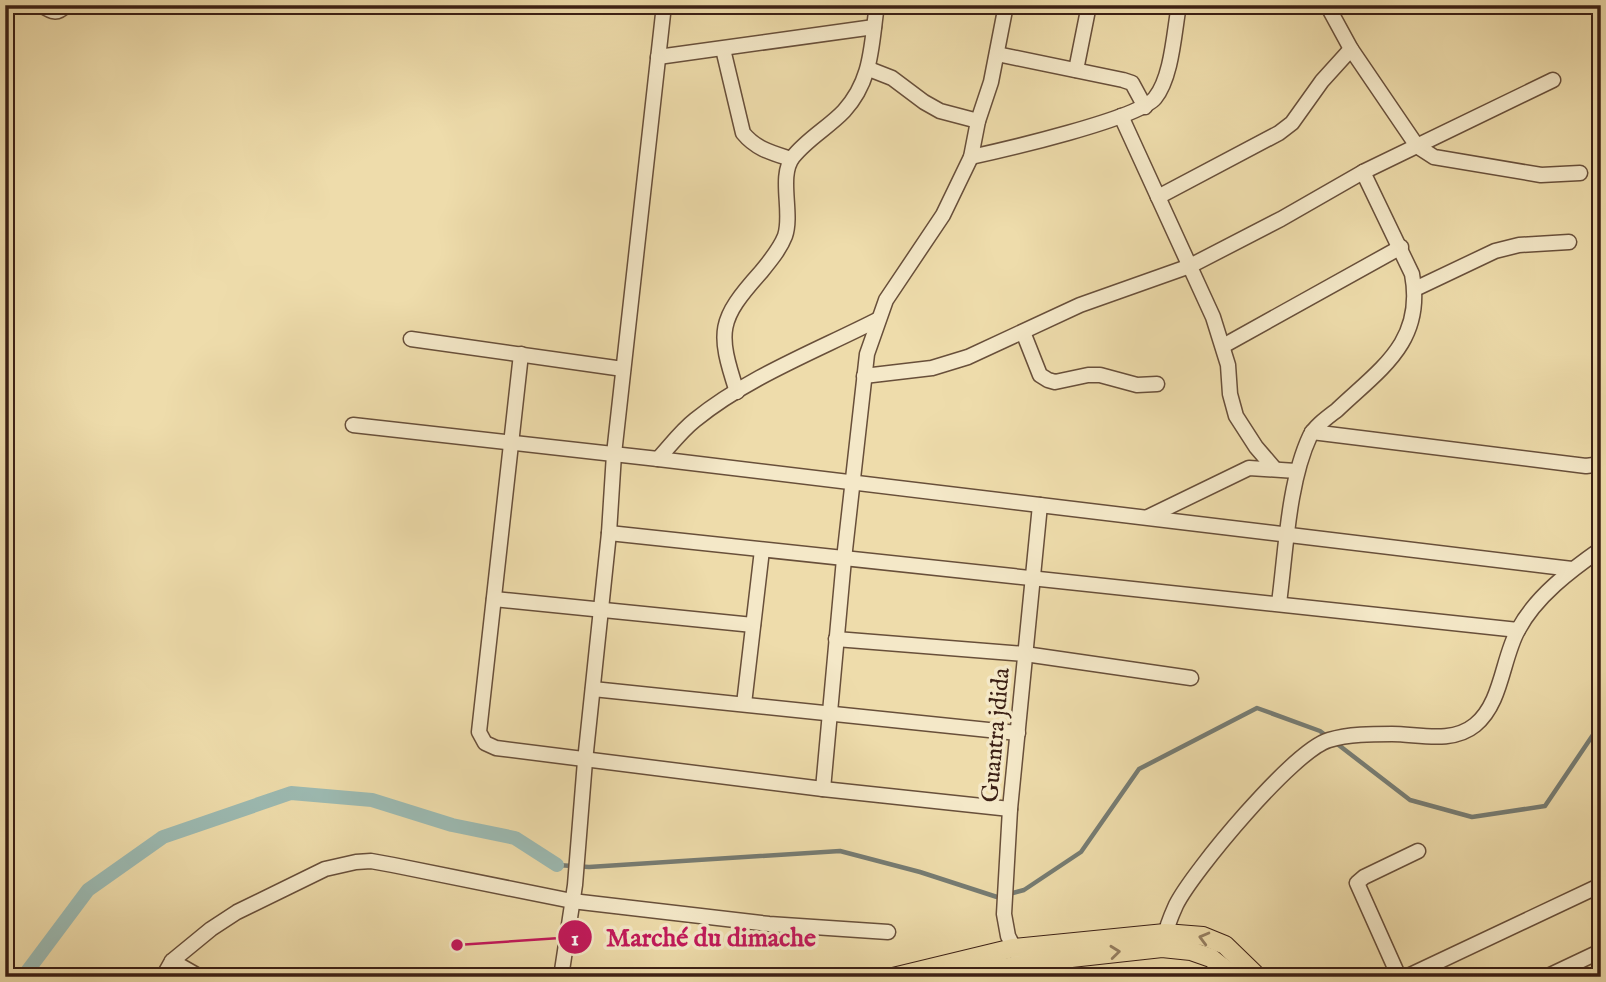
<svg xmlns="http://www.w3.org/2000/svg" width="1606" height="982" viewBox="0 0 1606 982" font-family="'IM FELL English',serif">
<rect width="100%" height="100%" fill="#eedcab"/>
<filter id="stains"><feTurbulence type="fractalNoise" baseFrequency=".00286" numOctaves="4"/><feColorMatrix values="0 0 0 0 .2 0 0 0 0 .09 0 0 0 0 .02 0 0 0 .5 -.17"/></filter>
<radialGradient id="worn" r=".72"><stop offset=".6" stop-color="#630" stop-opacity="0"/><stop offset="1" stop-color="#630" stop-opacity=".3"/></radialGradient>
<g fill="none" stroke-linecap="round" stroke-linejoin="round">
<g stroke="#767c73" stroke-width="4.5">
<path d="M1336 743 1410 800 1472 817 1545 806 1601 723"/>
<path d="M557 865 589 867 840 851 920 872 997 897 1024 890 1081 852 1139 769 1257 708 1320 731 1329 738"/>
</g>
<path stroke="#9cbab2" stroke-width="14" d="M23 977 88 890 163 837 291 793 372 800 452 825 515 838 557 865"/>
<g stroke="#684f3a" stroke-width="17">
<g id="minor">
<path d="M41 5C52 12 57 15 66 5"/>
<path d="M1327 5 1351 49 1417 146 1434 157 1541 175 1580 173"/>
<path d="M723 49 743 133C756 149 772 153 791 159"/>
<path d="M997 54 1123 80 1132 83 1145 107"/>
<path d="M658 57 874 27"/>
<path d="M869 69 892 78 924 102 940 111 978 121"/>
<path d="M1076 70 1089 5"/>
<path d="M1121 116 1213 317 1228 365 1230 394 1236 416 1256 447 1274 468"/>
<path d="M971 157C1003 150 1138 119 1155 98 1172 77 1174 32 1179 5"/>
<path d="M1158 197 1279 133 1292 123 1322 81 1351 49"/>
<path d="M1415 289 1495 251 1519 245 1569 242"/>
<path d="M1023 332 1040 375 1048 380 1055 382 1088 375H1100L1137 385 1157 384"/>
<path d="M411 339 623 369"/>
<path d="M1223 346 1401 247"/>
<path d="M521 354 479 732 485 743 496 748 823 789 1010 809"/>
<path d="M864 376 932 368 968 357 1080 305 1190 266 1281 219 1363 172 1553 80"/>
<path d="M737 392C717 331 718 320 761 272 770 261 780 249 785 236 793 213 778 176 793 157 807 139 829 127 844 111 873 79 871 44 877 5"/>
<path d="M353 425 658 459 1572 569"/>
<path d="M1312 432 1586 466 1601 464"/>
<path d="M658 459C670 446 681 431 695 420 748 377 816 351 877 320"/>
<path d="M1148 517 1249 468 1296 471"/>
<path d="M609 533 1518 630"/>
<path d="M494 599 753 625"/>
<path d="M1279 603C1286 551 1288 483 1310 436 1315 426 1328 417 1337 410 1380 369 1425 342 1412 274L1363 172"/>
<path d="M836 639 1025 654 1191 678"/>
<path d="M593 689 1018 733"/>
<path d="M744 704 762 550"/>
<path d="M823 789 844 559 867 354 886 300 943 215 971 157 978 121 991 82 1006 5"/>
<path d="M1164 940C1166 928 1171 916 1176 905 1193 871 1294 750 1329 740 1349 734 1372 734 1392 734 1418 734 1452 744 1475 725 1502 703 1502 659 1518 630 1536 596 1571 570 1601 549"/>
<path d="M172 961 211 929 237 912 325 869 356 862 371 861 393 865 572 901 769 924 888 932"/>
<path d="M163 977 172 961 200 977"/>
<path d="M561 977 575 885 585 761 609 533 614 454 664 5"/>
<path d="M1029 977 1008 936 1004 914 1010 809 1040 505"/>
<path d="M1399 977 1357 883 1364 877 1418 851"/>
<path d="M1406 977 1601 885"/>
<path d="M1546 977 1601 951"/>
</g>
</g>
<g stroke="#3c2015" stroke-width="20">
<g id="major">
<path d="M893 977 1013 948 1165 933 1203 936 1225 945 1258 977"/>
<path d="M951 977 1044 961 1162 948 1191 951 1211 958 1235 977"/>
</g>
</g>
<use href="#minor" stroke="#f4e8c8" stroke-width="14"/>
<use href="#major" stroke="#eedcab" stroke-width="18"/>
</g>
<defs><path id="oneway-chevron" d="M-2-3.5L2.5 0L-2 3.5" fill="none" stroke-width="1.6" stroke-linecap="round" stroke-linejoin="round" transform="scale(1.75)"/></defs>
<g stroke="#957e60">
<use href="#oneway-chevron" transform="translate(1204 938) rotate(-165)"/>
<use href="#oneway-chevron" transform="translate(1115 952) rotate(-6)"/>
</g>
<g text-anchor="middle" stroke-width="7" stroke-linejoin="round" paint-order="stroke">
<g font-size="24" fill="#3c2015" stroke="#f4e8c8">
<text transform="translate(995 735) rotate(-85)" y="8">Guantra jdida</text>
</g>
</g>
<path fill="none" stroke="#c2185b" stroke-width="2.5" d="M457 945L575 937"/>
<g fill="#c2185b" stroke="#f4e8c8" stroke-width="2.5">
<circle cx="457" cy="945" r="7"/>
<circle cx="575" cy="937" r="18"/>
</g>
<g font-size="21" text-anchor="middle" font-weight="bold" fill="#fff">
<text x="575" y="945">1</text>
</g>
<g font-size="26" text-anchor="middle" font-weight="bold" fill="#c2185b" stroke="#f4e8c8" stroke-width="7" stroke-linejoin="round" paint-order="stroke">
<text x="711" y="946">Marché du dimache</text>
</g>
<rect width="1606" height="982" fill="none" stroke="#eedcab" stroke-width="28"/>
<rect x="7" y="7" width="1592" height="968" fill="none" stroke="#3c2015" stroke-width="3.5"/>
<rect x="14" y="14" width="1578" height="954" fill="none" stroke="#3c2015" stroke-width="2"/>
<rect width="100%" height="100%" filter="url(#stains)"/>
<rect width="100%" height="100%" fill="url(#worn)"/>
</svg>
